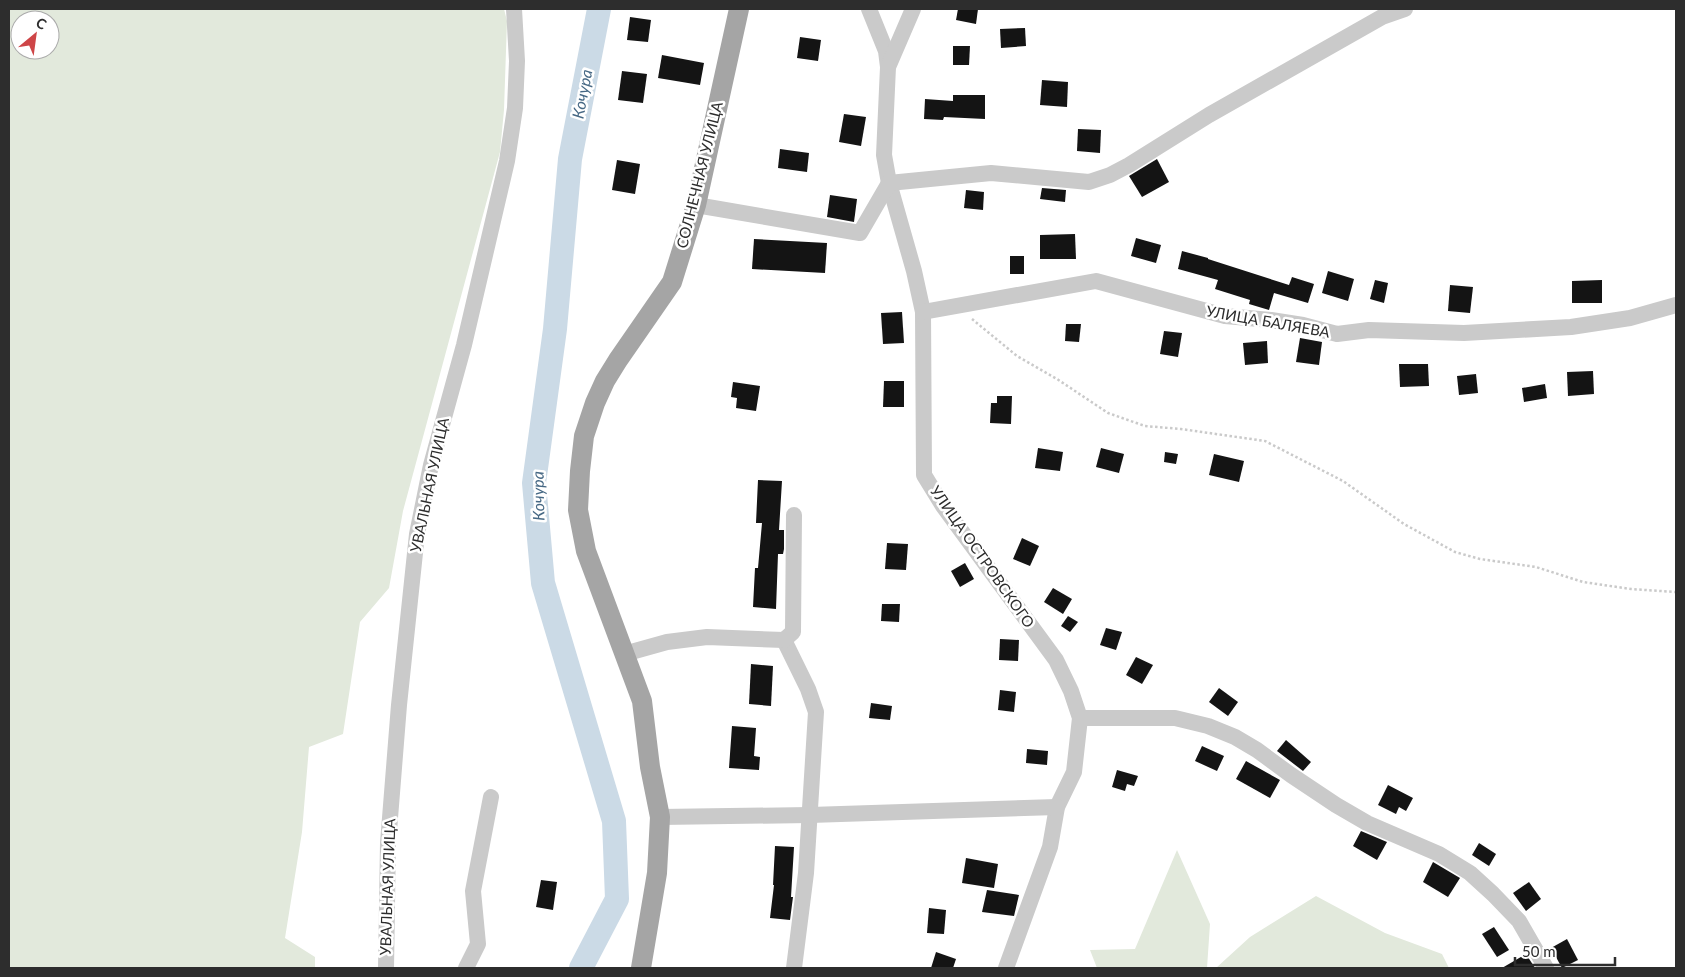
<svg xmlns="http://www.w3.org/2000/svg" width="1685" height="977" viewBox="0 0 1685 977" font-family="Lato,sans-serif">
<rect width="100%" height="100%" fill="#fff"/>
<g fill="#e2e9dc" fill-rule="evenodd">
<path d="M9 9H504L507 21 504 110 500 152 403 511 389 588 360 622 343 734 309 747 302 832 285 938 315 957V968H9ZM20 20H50V50H20Z"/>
<path d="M1177 850 1210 924 1207 968H1097L1090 950 1135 949Z"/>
<path d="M1316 896 1385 933 1442 954 1449 968H1216L1250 937Z"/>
</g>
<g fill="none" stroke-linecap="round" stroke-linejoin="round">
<path stroke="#cbdae6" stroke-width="24" d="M581 968 617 899 614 821 543 583 534 483 555 329 570 159 599 9"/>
</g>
<g fill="#141414">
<path d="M958 9H978L976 24 956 20Z"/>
<path d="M630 17 651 20 648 42 627 40Z"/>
<path d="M1025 28 1026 46 1001 48 1000 29Z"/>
<path d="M800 37 821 40 818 61 797 58Z"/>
<path d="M953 46H970L969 65H953Z"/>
<path d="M662 55 704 63 700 85 658 78Z"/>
<path d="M622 71 647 74 643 103 618 100Z"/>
<path d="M1042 80 1068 82 1067 107 1040 105Z"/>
<path d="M953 95H985V119L944 117 943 120 924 119 925 99 953 101Z"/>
<path d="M844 114 866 117 861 146 839 142Z"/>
<path d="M1078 129 1101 130 1100 153 1077 151Z"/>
<path d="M780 149 809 153 807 172 778 168Z"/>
<path d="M1157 159 1169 182 1142 197 1129 176Z"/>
<path d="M617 160 640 164 635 194 612 190Z"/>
<path d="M1042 188 1066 190 1065 202 1040 199Z"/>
<path d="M966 190 984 192 983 210 964 208Z"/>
<path d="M830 195 857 199 854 222 827 217Z"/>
<path d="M1075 234 1076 259H1040V235Z"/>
<path d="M1136 238 1161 245 1156 263 1131 256Z"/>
<path d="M754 239 827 243 825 273 752 269Z"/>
<path d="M1182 251 1208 258V259L1289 285 1292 277 1314 284 1308 303 1274 293 1269 310 1249 304 1250 300 1215 289 1218 280 1178 269Z"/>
<rect x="1010" y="256" width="14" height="18"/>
<path d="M1328 271 1354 279 1348 301 1322 293Z"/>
<path d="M1375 280 1388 283 1384 303 1370 299Z"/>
<path d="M1602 280V303H1572V281Z"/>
<path d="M1450 285 1473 287 1470 313 1448 311Z"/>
<path d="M902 312 904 343 883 344 881 313Z"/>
<path d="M1066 324H1081L1079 342 1065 341Z"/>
<path d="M1164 331 1182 333 1178 357 1160 354Z"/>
<path d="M1300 338 1322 342 1319 365 1296 362Z"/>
<path d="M1267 341 1268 363 1245 365 1243 343Z"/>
<path d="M1399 364H1428L1429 386 1400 387Z"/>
<path d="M1593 371 1594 394 1568 396 1567 372Z"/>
<path d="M1476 374 1478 393 1459 395 1457 376Z"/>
<path d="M884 381H904V407H883Z"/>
<path d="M733 382 760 386 756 411 736 408 737 398 731 397Z"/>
<path d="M1545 384 1547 398 1524 402 1522 388Z"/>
<path d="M997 396H1012L1011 424 990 423 991 403H997Z"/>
<path d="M1038 448 1063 452 1060 471 1035 468Z"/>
<path d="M1101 448 1124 454 1119 473 1096 467Z"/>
<path d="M1165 452 1178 454 1176 464 1164 462Z"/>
<path d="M1214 454 1244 461 1239 482 1209 475Z"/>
<path d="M758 480 782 481 779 530H784V549L783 554H778L776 609 753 607 755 568H758L762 523H756Z"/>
<path d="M1022 538 1039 546 1030 566 1013 559Z"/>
<path d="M887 543 908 544 906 570 885 569Z"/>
<path d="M965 563 974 579 960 587 951 571Z"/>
<path d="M1053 588 1072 599 1063 614 1044 602Z"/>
<path d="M882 604H900L899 622 881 621Z"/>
<path d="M1068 616 1078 622 1070 632 1061 626Z"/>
<path d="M1106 628 1122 632 1116 650 1100 645Z"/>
<path d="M1000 639 1019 640 1018 661 999 660Z"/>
<path d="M1136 657 1153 665 1142 684 1126 675Z"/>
<path d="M751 664 773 666 771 706 749 704Z"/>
<path d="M1219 688 1238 702 1228 716 1209 702Z"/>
<path d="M1000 690 1016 692 1014 712 998 710Z"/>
<path d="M871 703 892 706 890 720 869 718Z"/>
<path d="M732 726 756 728 754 756 760 757 759 770 729 768Z"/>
<path d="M1286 740 1311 762 1303 771 1277 751Z"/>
<path d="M1202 746 1224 756 1217 771 1195 761Z"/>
<path d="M1027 749 1048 751 1047 765 1026 763Z"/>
<path d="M1246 761 1280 780 1270 798 1236 779Z"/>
<path d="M1117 770 1138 776 1134 786 1127 784 1125 791 1112 787Z"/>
<path d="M1388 785 1413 798 1406 811 1399 807 1396 814 1378 805Z"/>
<path d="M1361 831 1387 842 1377 860 1353 846Z"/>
<path d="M1479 843 1496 854 1489 866 1472 855Z"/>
<path d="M775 846 794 847 791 897H793L790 920 770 918 774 885H773Z"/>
<path d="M966 858 998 864 994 888 962 883Z"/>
<path d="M1433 862 1460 878 1448 897 1423 882Z"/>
<path d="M541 880 557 882 553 910 536 907Z"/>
<path d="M1529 882 1541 899 1526 911 1513 893Z"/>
<path d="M987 890 1019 895 1014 916 982 912Z"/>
<path d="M929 908 946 910 944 934 927 933Z"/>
<path d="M1494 927 1509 950 1497 957 1482 934Z"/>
<path d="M1567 939 1578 960 1562 968 1551 948Z"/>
<path d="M936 952 956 959 953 968H931Z"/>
<path d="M1526 954 1535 968H1502Z"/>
</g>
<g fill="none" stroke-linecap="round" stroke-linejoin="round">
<path stroke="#cacaca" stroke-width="2.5" stroke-dasharray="2.5 2.5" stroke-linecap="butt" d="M972 319 1017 356 1057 379 1108 413 1145 426 1181 429 1265 441 1343 481 1404 524 1455 552 1480 559 1536 567 1583 582 1631 589 1676 592"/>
<g stroke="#cacaca" stroke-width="16">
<path d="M869 9 886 51 888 67"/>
<path d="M913 9 888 67 884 155 889 183 914 271 923 312 924 475 943 506 1056 660 1071 691 1080 718 1074 772 1057 807 1050 847 1006 968"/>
<path d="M696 205 860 233 889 183 991 173 1089 182 1110 175 1129 165 1209 115 1382 17 1405 9"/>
<path d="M923 312 1096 281 1225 316 1271 320 1303 325 1337 334 1369 330 1464 333 1571 327 1630 318 1676 305"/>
<path d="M784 640 808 689 816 712 806 873 794 968"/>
<path d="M624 654 667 642 707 637 784 640 793 632 794 515"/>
<path d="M1080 718H1175L1208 726 1235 737 1257 750 1291 775 1336 805 1367 823 1439 854 1470 873 1493 894 1519 921 1546 968"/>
<path d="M660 817 810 815 1057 807"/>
<path d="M386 968 388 843 399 705 417 534 431 465 464 345 507 161 515 108 517 61 514 9"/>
<path d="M466 968 478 944 473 891 491 797"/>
</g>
<path stroke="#a5a5a5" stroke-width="20" d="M641 968 657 873 660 817 650 767 642 701 586 551 578 510 580 471 584 436 595 403 605 381 618 360 672 282 696 205 739 9"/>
</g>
<g text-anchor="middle" stroke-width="5" stroke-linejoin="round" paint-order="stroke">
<g font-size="15" fill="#2d2d2d" stroke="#fff">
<text transform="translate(700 175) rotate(-76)" y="5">СОЛНЕЧНАЯ УЛИЦА</text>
<text transform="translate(1268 322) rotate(10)" y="5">УЛИЦА БАЛЯЕВА</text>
<text transform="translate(430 485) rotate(-78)" y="5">УВАЛЬНАЯ УЛИЦА</text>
<text transform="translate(982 557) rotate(55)" y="5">УЛИЦА ОСТРОВСКОГО</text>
<text transform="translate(388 887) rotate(-88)" y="5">УВАЛЬНАЯ УЛИЦА</text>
</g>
<g font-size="16" font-style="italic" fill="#466884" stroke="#fff">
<text transform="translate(582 94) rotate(-79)" y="6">Кочура</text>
<text transform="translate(538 496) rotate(-91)" y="6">Кочура</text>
</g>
</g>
<rect width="1685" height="977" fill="none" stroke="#2d2d2d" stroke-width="20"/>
<g transform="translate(35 35) rotate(29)"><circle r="24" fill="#ffffff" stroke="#ababab"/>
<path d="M0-4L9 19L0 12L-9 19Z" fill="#ce4547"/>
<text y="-8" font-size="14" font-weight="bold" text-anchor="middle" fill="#2d2d2d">С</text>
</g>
<path d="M1515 957v8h100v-8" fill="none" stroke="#2d2d2d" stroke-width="2.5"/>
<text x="1522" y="957" font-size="15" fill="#2d2d2d" stroke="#ffffff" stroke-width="4" paint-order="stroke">50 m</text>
</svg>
